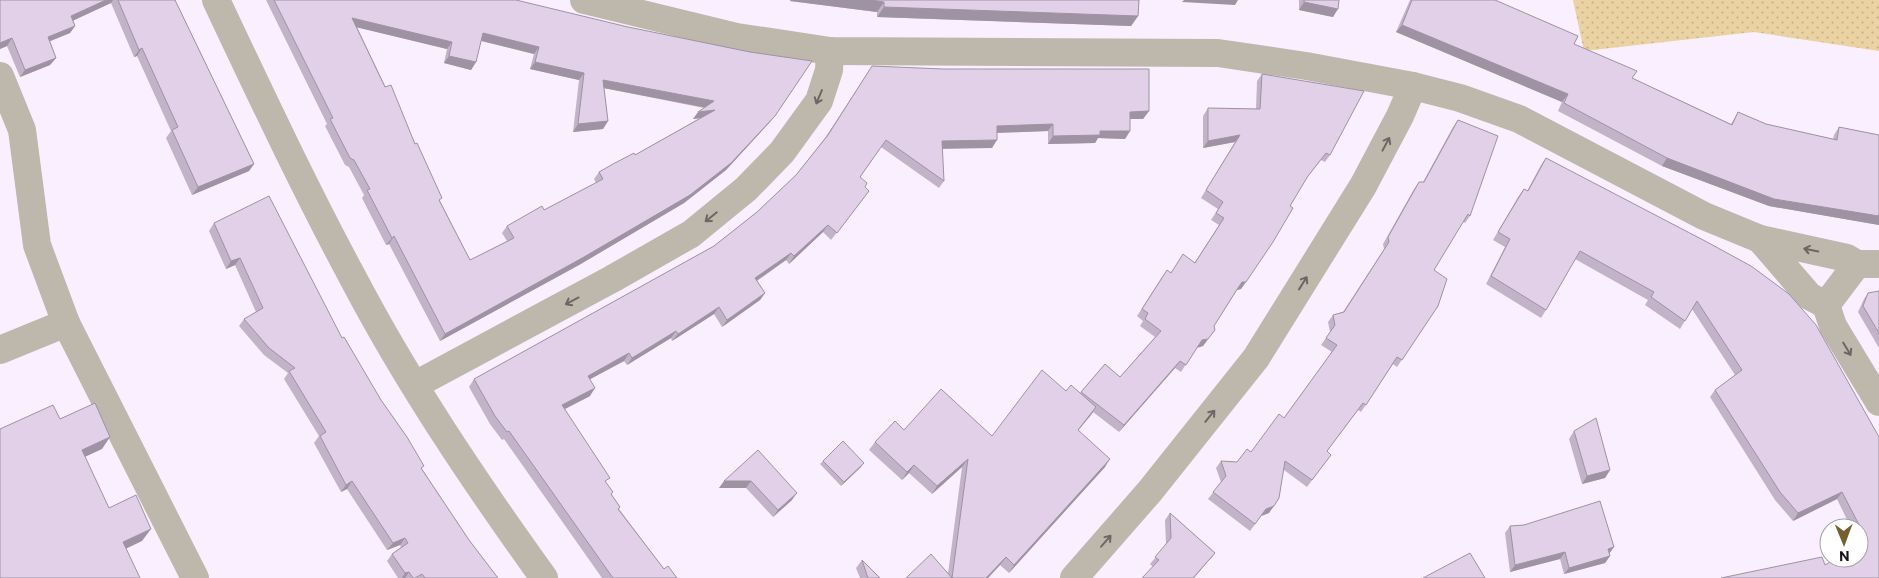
<svg xmlns="http://www.w3.org/2000/svg" width="1879" height="578" viewBox="0 0 1879 578" font-family="Commissioner,sans-serif">
<defs>
<pattern id="grass-dots" width="8" height="8" patternUnits="userSpaceOnUse" patternTransform="scale(1.25)"><rect width="8" height="8" fill="#ead2a2"/><path d="M2 2h.1M6 6h.1" fill="none" stroke="#c8b38b" stroke-width="1.8" stroke-linecap="round"/></pattern>
</defs>
<rect width="100%" height="100%" fill="#faefff"/>
<path fill="url(#grass-dots)" d="M1573 0H1879V51L1754 32 1584 51Z"/>
<g fill="none" stroke-linecap="round" stroke-linejoin="round">
<g stroke="#beb8ac" stroke-width="28">
<path d="M216 0C260 93 304 187 353 278 408 383 475 482 544 578"/>
<path d="M584 0 737 37 830 51 1218 53 1306 66 1413 86 1460 98 1519 119 1704 216 1760 239 1847 258 1857 264H1879"/>
<path d="M0 76 22 130 37 245 66 323 0 350"/>
<path d="M1760 239 1809 296 1826 305 1833 326 1879 402"/>
<path d="M1826 305 1857 264"/>
<path d="M66 323 195 578"/>
<path d="M415 385 612 279 691 234 746 189 782 152 819 101 829 70 830 51"/>
<path d="M1074 578 1150 491 1256 358 1363 186 1400 116 1413 86"/>
</g>
</g>
<g fill="#c2b3c8" fill-rule="evenodd">
<path d="M0 0H175L254 164 249 171 192 195 166 138 171 131 137 56 134 57 111 3 73 20 75 26 70 33 50 41 56 58 50 65 20 77 7 46 0 49Z"/>
<path d="M266 0H516L769 123 726 170 684 203 579 265 440 341 389 244 386 245 362 198 364 195 349 167 345 165 325 126 327 124ZM357 27 447 49 444 63 471 70 476 62 481 41 534 54 530 69 579 80 573 132 603 129 608 121 604 88 704 108 693 119 700 118 635 155 599 172 594 179 596 183 544 210 507 226 502 233 507 241 470 260 440 201Z"/>
<path d="M790 0H1139L1138 16 1131 26 877 17V12L790 1Z"/>
<path d="M1299 0H1339L1333 17 1299 10Z"/>
<path d="M1410 0H1495L1574 44 1632 78 1731 124 1738 112 1766 124 1833 139 1834 135 1839 127 1879 135V225L1769 206 1662 166 1558 111 1562 102 1396 32Z"/>
<path d="M872 66 1149 111 1143 119H1130V131L1125 139 1098 138 1095 143 1048 144V131L997 133 992 148H942L944 181 939 188 881 147 860 177 865 187 864 198 831 240 823 232 789 264 786 260 757 281 765 293 760 300 722 327 714 314 672 341 671 338 627 365 624 361 590 379V396L565 409 606 483 612 495 620 507 619 509 664 569 677 578H602L504 439 502 440 490 424 469 387 474 379 714 246 757 212 796 175 825 138Z"/>
<path d="M1262 74 1330 155 1325 162 1321 160 1306 179 1241 289 1237 290 1214 326 1215 330 1203 346 1197 347 1181 372 1175 368 1119 432 1093 412 1078 430 1105 467 1009 573 1000 565 988 578H906L948 574 962 467 932 494 909 473 902 480 869 450 875 442 904 430 992 436 1066 391 1080 393 1105 364 1120 377 1155 337 1140 326 1143 321 1137 316 1162 277 1170 272 1195 262 1219 225 1211 220 1218 209 1201 198 1235 142 1203 148V116L1208 108 1256 109 1257 81Z"/>
<path d="M1458 120 1470 216 1465 223 1463 222 1434 270 1438 306 1397 367 1393 364 1361 412 1358 410 1327 451 1331 455 1307 487 1284 470 1269 513 1261 516 1250 531 1208 499 1221 482 1216 468 1221 461 1237 462 1251 452 1284 418 1332 352 1321 345 1330 332 1328 322 1333 315 1343 312 1384 249 1383 244 1414 189 1419 182H1423L1453 127Z"/>
<path d="M1546 158 1789 294 1879 578 1825 565 1860 544 1859 528H1851L1837 499 1793 521 1775 500 1710 397 1715 390 1735 375 1692 309 1680 329 1645 305 1648 300 1575 259 1546 310 1541 318 1486 284 1505 247 1493 240 1518 197 1524 189 1527 191 1541 165Z"/>
<path d="M214 223 342 338 422 469 469 540 498 578H398L387 561 392 554 401 547 400 545 387 550 347 489 341 492 314 443 319 436 284 379 288 373 264 355 239 326 244 319 256 312 235 265 226 269 209 231Z"/>
<path d="M1879 291V348L1858 312 1864 299 1868 293Z"/>
<path d="M1574 431 1610 470 1605 478 1582 484 1569 439Z"/>
<path d="M758 450 792 500 773 517 746 488H719Z"/>
<path d="M823 461 861 467 841 486 820 464Z"/>
<path d="M1170 513 1215 553 1210 560 1153 567 1150 564 1166 545 1165 520Z"/>
<path d="M1510 526 1614 547 1609 553 1610 556 1605 563 1564 574 1560 559 1510 572 1505 533Z"/>
<path d="M862 560 880 578H860L856 568Z"/>
</g>
<g fill="#9e92a3">
<path d="M106 0H113L111 3 66 24 71 16Z"/>
<path d="M791 0H870L884 2 877 12 790 1Z"/>
<path d="M1184 0H1238L1235 5 1182 2Z"/>
<path d="M1304 2 1338 9 1333 17 1299 10Z"/>
<path d="M884 7 1138 16 1131 26 877 17Z"/>
<path d="M352 18 452 42 447 49 347 25Z"/>
<path d="M1402 25 1568 94 1562 102 1396 32Z"/>
<path d="M75 26 70 33 43 44 48 37Z"/>
<path d="M483 33 539 47 534 54 478 40Z"/>
<path d="M12 38 7 46 0 49V43Z"/>
<path d="M142 48 137 56 134 57 139 50Z"/>
<path d="M449 56 476 62 471 70 444 63Z"/>
<path d="M56 58 50 65 20 77 25 70Z"/>
<path d="M535 62 584 73 579 80 530 69Z"/>
<path d="M603 80 714 101 708 108 598 87Z"/>
<path d="M715 110 710 117 693 119 698 112Z"/>
<path d="M1149 111 1143 119H1125L1130 112Z"/>
<path d="M775 116 769 123 726 170 684 203 579 265 440 341 445 334Z"/>
<path d="M608 121 603 129 573 132 578 124Z"/>
<path d="M1053 124 1048 131 992 133 997 126Z"/>
<path d="M1100 131H1130L1125 139 1098 138 1095 143 1048 144 1053 136Z"/>
<path d="M1240 135 1235 142 1203 148 1208 141Z"/>
<path d="M997 140 992 148 937 149 942 141Z"/>
<path d="M1667 158 1879 216V225L1769 206 1662 166Z"/>
<path d="M254 164 249 171 192 195 198 187Z"/>
<path d="M828 225 823 232 789 264 794 256Z"/>
<path d="M394 236 389 244 386 245 392 238Z"/>
<path d="M791 253 786 260 750 285 755 278Z"/>
<path d="M240 258 235 265 226 269 231 261Z"/>
<path d="M1242 282H1246L1241 289 1237 290Z"/>
<path d="M765 293 760 300 722 327 727 320Z"/>
<path d="M719 307 714 314 672 341 678 334Z"/>
<path d="M676 331 671 338 627 365 632 358Z"/>
<path d="M1208 339 1203 346 1197 348 1202 340Z"/>
<path d="M629 353 624 361 583 383 588 376Z"/>
<path d="M1180 361 1175 368 1119 432 1124 425Z"/>
<path d="M595 388 590 396 557 413 562 405Z"/>
<path d="M1096 407 1091 415 1072 438 1078 430Z"/>
<path d="M110 437 102 449 74 462 82 450Z"/>
<path d="M968 459 962 467 932 494 937 486Z"/>
<path d="M1110 459 1105 467 1009 573 1014 565Z"/>
<path d="M864 463 861 467 841 486 844 482Z"/>
<path d="M914 465 909 473 902 480 907 472Z"/>
<path d="M1610 470 1605 478 1582 484 1587 476Z"/>
<path d="M352 481 347 489 341 492 346 485Z"/>
<path d="M724 481H751L746 488H719Z"/>
<path d="M1842 492 1837 499 1793 521 1798 513Z"/>
<path d="M797 493 792 500 773 517 778 510Z"/>
<path d="M1274 506 1269 513 1261 516 1250 531 1266 509Z"/>
<path d="M151 529 142 541 115 554 123 542Z"/>
<path d="M405 538 400 545 387 550 393 543Z"/>
<path d="M1614 547 1609 554 1608 549Z"/>
<path d="M1565 552 1560 559 1510 572 1515 565Z"/>
<path d="M1215 553 1194 578H1193Z"/>
<path d="M1610 556 1605 563 1564 574 1569 568Z"/>
<path d="M1006 557 1000 565 988 578H986Z"/>
<path d="M409 572 405 578H402L405 573Z"/>
</g>
<g fill="#e2d0e9" stroke="#9e92a3" fill-rule="evenodd">
<path d="M0 0H106L71 16 75 26 48 37 56 58 25 70 12 38 0 43Z"/>
<path d="M118 0H175L254 164 198 187 172 130 178 127 142 48 139 50Z"/>
<path d="M274 0H516L628 27 750 52 812 61 775 116 731 163 690 195 584 257 445 334 394 236 392 238 367 190 370 189 354 160 350 158 330 119 333 118ZM352 18 452 42 449 56 476 62 483 33 539 47 535 62 584 73 578 124 608 121 603 80 714 101 698 112 715 110 635 155 634 153 613 164 599 172 603 179 544 210 542 206 507 226 514 238 470 260 439 200 442 198 417 143 415 144 391 85 385 87Z"/>
<path d="M870 0H1139L1138 16 884 7V2Z"/>
<path d="M1304 0H1339L1338 9 1304 2Z"/>
<path d="M1412 0H1495L1578 36 1574 44 1637 71 1632 78 1732 125 1738 112 1766 124 1837 140 1839 127 1879 135V216L1774 199 1667 158 1564 103 1568 94 1402 25Z"/>
<path d="M872 66 943 69H1149V111L1130 112V131H1100V135L1053 136V124L997 126V140L942 141 944 181 886 140 860 177 867 183 865 187 869 191 837 233 828 225 794 256 791 253 755 278 765 293 727 320 719 307 678 334 676 331 632 358 629 353 588 376 595 388 562 405 610 478 605 481 613 492 611 494 620 507 618 509 664 569 668 566 677 578H613L509 431 507 432 495 416 474 379 714 246 757 212 796 175 828 135Z"/>
<path d="M1262 74 1364 91 1330 155 1326 153 1308 176 1290 206 1293 208 1273 242 1246 282H1242L1236 291 1214 326 1215 330 1208 339 1202 340 1186 365 1180 361 1124 425 1081 392 1105 364 1120 377 1161 331 1145 319 1148 313 1142 309 1167 270 1171 273 1183 254 1195 263 1224 218 1216 213 1223 202 1206 190 1240 135 1208 141V108L1260 109Z"/>
<path d="M1458 120 1498 136 1470 216 1468 214 1434 270 1447 279 1438 306 1402 360 1397 357 1366 405 1363 403 1327 451 1331 455 1312 480 1285 461 1279 498 1274 506 1266 509 1255 524 1213 492 1226 476 1221 461 1237 462 1247 449 1251 452 1279 414 1284 418 1337 345 1326 338 1335 325 1333 315 1344 312 1389 242 1388 237 1419 182H1424Z"/>
<path d="M1546 158 1707 242 1751 266 1789 294 1816 325 1879 437V578H1721L1822 557 1825 565 1837 558H1859V545L1867 540 1842 492 1798 513 1780 492 1715 390 1742 370 1697 301 1685 321 1651 297 1654 292 1580 251 1546 310 1491 276 1510 239 1498 232 1524 189 1528 191Z"/>
<path d="M269 196 342 338 344 337 381 400 407 437 424 466 421 468 469 540 498 578H425L422 574 415 578H413L409 572 405 573 392 554 408 543 405 538 393 543 352 481 346 485 320 436 326 432 289 371 295 368 269 348 244 319 263 308 240 258 231 261 214 223Z"/>
<path d="M1879 291V333L1863 306 1868 293Z"/>
<path d="M1042 370 1066 391 1071 385 1096 407 1078 430 1110 459 1014 565 1006 557 986 578H952L968 459 937 486 914 465 907 472 875 442 895 421 904 430 941 389 992 436Z"/>
<path d="M95 403 110 437 82 450 109 508 136 495 151 529 123 542 140 578H0V429L53 405 60 419Z"/>
<path d="M1596 418 1610 470 1587 476 1574 431Z"/>
<path d="M843 441 864 463 844 482 823 461Z"/>
<path d="M758 450 797 493 778 510 751 481H724Z"/>
<path d="M1600 501 1614 547 1608 549 1610 556 1569 568 1565 552 1515 565 1510 526 1524 525Z"/>
<path d="M1170 513 1215 553 1193 578H1142L1159 560 1155 557 1171 538Z"/>
<path d="M1470 553 1485 578H1423Z"/>
<path d="M931 554 952 578H906Z"/>
<path d="M862 560 880 578H868Z"/>
</g>
<defs><path id="oneway-shaft" d="M-6 0H5M1.5-3L5.5 0L1.5 3" fill="none" stroke-width="1.6" stroke-linecap="round" stroke-linejoin="round" transform="scale(1.25)"/></defs>
<g stroke="#6c6664">
<use href="#oneway-shaft" transform="translate(819 97) rotate(113)"/>
<use href="#oneway-shaft" transform="translate(1386 144) rotate(-62)"/>
<use href="#oneway-shaft" transform="translate(711 217) rotate(141)"/>
<use href="#oneway-shaft" transform="translate(1811 250) rotate(-168)"/>
<use href="#oneway-shaft" transform="translate(1303 283) rotate(-58)"/>
<use href="#oneway-shaft" transform="translate(572 301) rotate(152)"/>
<use href="#oneway-shaft" transform="translate(1847 349) rotate(59)"/>
<use href="#oneway-shaft" transform="translate(1210 416) rotate(-51)"/>
<use href="#oneway-shaft" transform="translate(1106 541) rotate(-49)"/>
</g>
<g transform="translate(1844 543) rotate(179)"><circle r="24" fill="#ffffff" stroke="#a3a1a5"/>
<path d="M0-4L9 19L0 12L-9 19Z" fill="#755f2e"/>
<text y="-8" font-size="14" font-weight="bold" text-anchor="middle" fill="#1a141d">N</text>
</g>
</svg>
